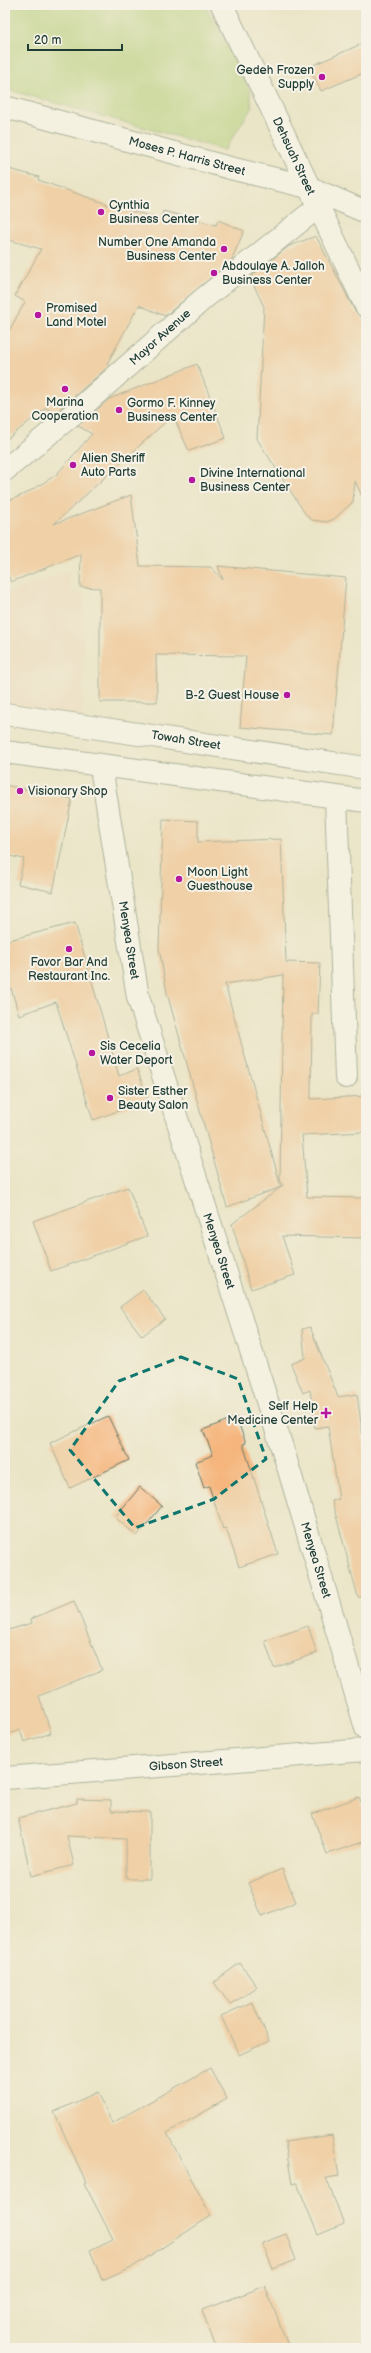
<svg xmlns="http://www.w3.org/2000/svg" width="371" height="2353" viewBox="0 0 371 2353" font-family="'Balsamiq Sans',sans-serif">
<rect width="100%" height="100%" fill="#f7f3e8"/>
<filter id="ink" filterUnits="userSpaceOnUse"><feTurbulence type="fractalNoise" baseFrequency=".025" numOctaves="2"/><feDisplacementMap in="SourceGraphic" scale="8" xChannelSelector="R" yChannelSelector="G"/><feConvolveMatrix kernelMatrix="1 2 1 2 8 2 1 2 1" color-interpolation-filters="sRGB"/></filter>
<filter id="wash" filterUnits="userSpaceOnUse"><feTurbulence type="fractalNoise" baseFrequency=".012" numOctaves="4" result="noise"/><feDisplacementMap in="SourceGraphic" scale="16" xChannelSelector="R" yChannelSelector="G"/><feGaussianBlur stdDeviation="0.9" result="paint"/><feColorMatrix in="noise" values="0 0 0 0 0 0 0 0 0 0 0 0 0 0 0 0 0 1.4 0 .05"/><feComposite in="paint" operator="in"/></filter>
<g filter="url(#wash)">
<rect width="100%" height="100%" fill="#ebe5c8"/>
<path fill="#efd6bb" d="M69 570V592L84 594 83 718 5 704V588L8 593Z"/>
<path fill="#afcf78" stroke="#678656" d="M5 5H205L250 90 252 107 225 150 5 89Z"/>
<g id="blocks">
<g fill="#f5b57b" fill-rule="evenodd">
<path d="M366 42V72L321 91 309 67Z"/>
<path d="M5 168 39 177 38 180 110 205 161 219 163 211 216 225 218 220 244 231 231 261 165 316 139 305 107 364 109 366 55 413 46 408 5 441V338L25 302 15 296 41 249 5 239Z"/>
<path d="M316 236 355 311 363 318 366 325V505L355 481 353 502 334 519 327 522 312 520 306 515 257 439 264 307 250 277 289 246Z"/>
<path d="M197 364 226 438 189 451 173 415 54 524 131 495 140 566 211 567 223 580 218 566 346 578 333 735 240 727 246 656 156 655 157 702H100V588L80 587 81 554 11 582 5 569V502L25 494 56 475 92 434 78 426 109 399Z"/>
<path d="M5 785 72 799 53 892 18 884 24 859 5 855Z"/>
<path d="M163 819 198 821V842L281 839 286 962 320 963 318 1014H312L311 1099 366 1096V1132L302 1135 307 1197 365 1198 364 1238 282 1236 295 1275 251 1289 232 1224 281 1187 227 1207 167 993 159 948ZM283 975 280 1180 283 1185 281 1187 225 984Z"/>
<path d="M75 923 119 1076 137 1069 148 1100 93 1120 56 1002 19 1015 11 988 5 990V941Z"/>
<path d="M128 1187 147 1236 51 1271 33 1221Z"/>
<path d="M143 1290 165 1319 142 1336 120 1307Z"/>
<path d="M310 1327 338 1397 357 1394 366 1460V1596L358 1597 332 1501 339 1499 328 1426 315 1428 310 1390 303 1393 291 1364 305 1358 302 1329Z"/>
<path d="M108 1416 129 1460 70 1488 50 1443Z"/>
<path d="M236 1417 246 1443 243 1444 278 1554 239 1567 226 1528 223 1529 209 1486 204 1488 195 1462 213 1455 203 1430Z"/>
<path d="M140 1487 162 1506 137 1536 115 1517Z"/>
<path d="M74 1601 102 1670 39 1696 51 1733 24 1742 20 1730 5 1735V1631L32 1623 31 1619Z"/>
<path d="M308 1626 317 1653 274 1668 265 1641Z"/>
<path d="M359 1797 366 1815V1841L327 1854 312 1814Z"/>
<path d="M77 1799 111 1800V1811L150 1812V1879H126V1839L67 1836 74 1865 31 1876 18 1818 77 1803Z"/>
<path d="M282 1869 296 1902 262 1916 248 1883Z"/>
<path d="M240 1963 257 1987 230 2005 214 1982Z"/>
<path d="M252 2002 269 2041 239 2055 221 2016Z"/>
<path d="M210 2068 227 2099 167 2133 211 2216 134 2266 102 2280 90 2250 113 2239 84 2183 86 2182 54 2112 98 2092 112 2123Z"/>
<path d="M332 2135 339 2176 326 2178 344 2224 318 2235 297 2183 292 2184 285 2142Z"/>
<path d="M286 2234 296 2260 273 2269 262 2243Z"/>
<path d="M265 2286 289 2348H216L202 2310Z"/>
</g>
</g>
</g>
<g filter="url(#ink)">
<use href="#blocks" fill-opacity="0" stroke="#667868" stroke-width="1"/>
<g fill="none" stroke-linecap="round" stroke-linejoin="round">
<g stroke="#667868" stroke-width="24">
<g id="street">
<path d="M5 470 79 409 203 299 318 207"/>
<path d="M101 767 138 997 286 1460 366 1728"/>
<path d="M336 798 346 1077"/>
<path d="M5 1778 366 1750"/>
</g>
</g>
<g stroke="#667868" stroke-width="24">
<g id="secondary">
<path d="M222 5 366 306"/>
<path d="M5 714 366 768"/>
<path d="M5 752 366 801"/>
</g>
</g>
<g stroke="#667868" stroke-width="24">
<path id="highway" d="M5 107 230 168 308 187 366 212"/>
</g>
<use href="#street" stroke="#fff" stroke-width="22"/>
<use href="#secondary" stroke="#fff" stroke-width="22"/>
<use href="#highway" stroke="#fff" stroke-width="22"/>
</g>
</g>
<path d="M0 0H371V2353H0ZM181 1357 238 1379 266 1459 214 1499 135 1528 70 1450 119 1381Z" fill="#ebe5c8" fill-opacity=".55" fill-rule="evenodd"/>
<path fill="none" stroke="#0f766e" stroke-width="3" stroke-dasharray="8 5" stroke-linejoin="round" d="M181 1357 238 1379 266 1459 214 1499 135 1528 70 1450 119 1381Z"/>
<g fill="#b5179e" stroke="#f7f3e8" stroke-width="1.5">
<circle cx="322" cy="77" r="4"/>
<circle cx="101" cy="212" r="4"/>
<circle cx="224" cy="249" r="4"/>
<circle cx="214" cy="273" r="4"/>
<circle cx="38" cy="315" r="4"/>
<circle cx="65" cy="389" r="4"/>
<circle cx="119" cy="410" r="4"/>
<circle cx="73" cy="465" r="4"/>
<circle cx="192" cy="480" r="4"/>
<circle cx="287" cy="695" r="4"/>
<circle cx="20" cy="791" r="4"/>
<circle cx="179" cy="879" r="4"/>
<circle cx="69" cy="949" r="4"/>
<circle cx="92" cy="1053" r="4"/>
<circle cx="110" cy="1098" r="4"/>
<path d="M324 1407h4v4h4v4h-4v4h-4v-4h-4v-4h4z"/>
</g>
<g text-anchor="middle" stroke-width="4" stroke-linejoin="round" paint-order="stroke">
<g font-size="12" fill="#1f3d34" stroke="#f7f3e8" text-anchor="start">
<text x="314" y="74" text-anchor="end">Gedeh Frozen<tspan x="314" dy="14">Supply</tspan></text>
<text x="109" y="209">Cynthia<tspan x="109" dy="14">Business Center</tspan></text>
<text x="216" y="246" text-anchor="end">Number One Amanda<tspan x="216" dy="14">Business Center</tspan></text>
<text x="222" y="270">Abdoulaye A. Jalloh<tspan x="222" dy="14">Business Center</tspan></text>
<text x="46" y="312">Promised<tspan x="46" dy="14">Land Motel</tspan></text>
<text x="65" y="406" text-anchor="middle">Marina<tspan x="65" dy="14">Cooperation</tspan></text>
<text x="127" y="407">Gormo F. Kinney<tspan x="127" dy="14">Business Center</tspan></text>
<text x="81" y="462">Alien Sheriff<tspan x="81" dy="14">Auto Parts</tspan></text>
<text x="200" y="477">Divine International<tspan x="200" dy="14">Business Center</tspan></text>
<text x="279" y="699" text-anchor="end">B-2 Guest House</text>
<text x="28" y="795">Visionary Shop</text>
<text x="187" y="876">Moon Light<tspan x="187" dy="14">Guesthouse</tspan></text>
<text x="69" y="966" text-anchor="middle">Favor Bar And<tspan x="69" dy="14">Restaurant Inc.</tspan></text>
<text x="100" y="1050">Sis Cecelia<tspan x="100" dy="14">Water Deport</tspan></text>
<text x="118" y="1095">Sister Esther<tspan x="118" dy="14">Beauty Salon</tspan></text>
<text x="318" y="1410" text-anchor="end">Self Help<tspan x="318" dy="14">Medicine Center</tspan></text>
</g>
<g font-size="12" fill="#1f3d34" stroke="#f7f3e8">
<text transform="translate(187 156) rotate(15)" y="4">Moses P. Harris Street</text>
<text transform="translate(294 156) rotate(65)" y="4">Dehsuah Street</text>
<text transform="translate(160 337) rotate(-42)" y="4">Mayor Avenue</text>
<text transform="translate(186 740) rotate(9)" y="4">Towah Street</text>
<text transform="translate(129 940) rotate(81)" y="4">Menyea Street</text>
<text transform="translate(219 1251) rotate(72)" y="4">Menyea Street</text>
<text transform="translate(316 1560) rotate(73)" y="4">Menyea Street</text>
<text transform="translate(186 1764) rotate(-4)" y="4">Gibson Street</text>
</g>
</g>
<rect width="371" height="2353" fill="none" stroke="#f7f3e8" stroke-width="20"/>
<path d="M28 44v6h94v-6" fill="none" stroke="#1f3d34" stroke-width="2"/>
<text x="34" y="44" font-size="12" fill="#1f3d34" stroke="#f7f3e8" stroke-width="3" paint-order="stroke">20 m</text>
</svg>
